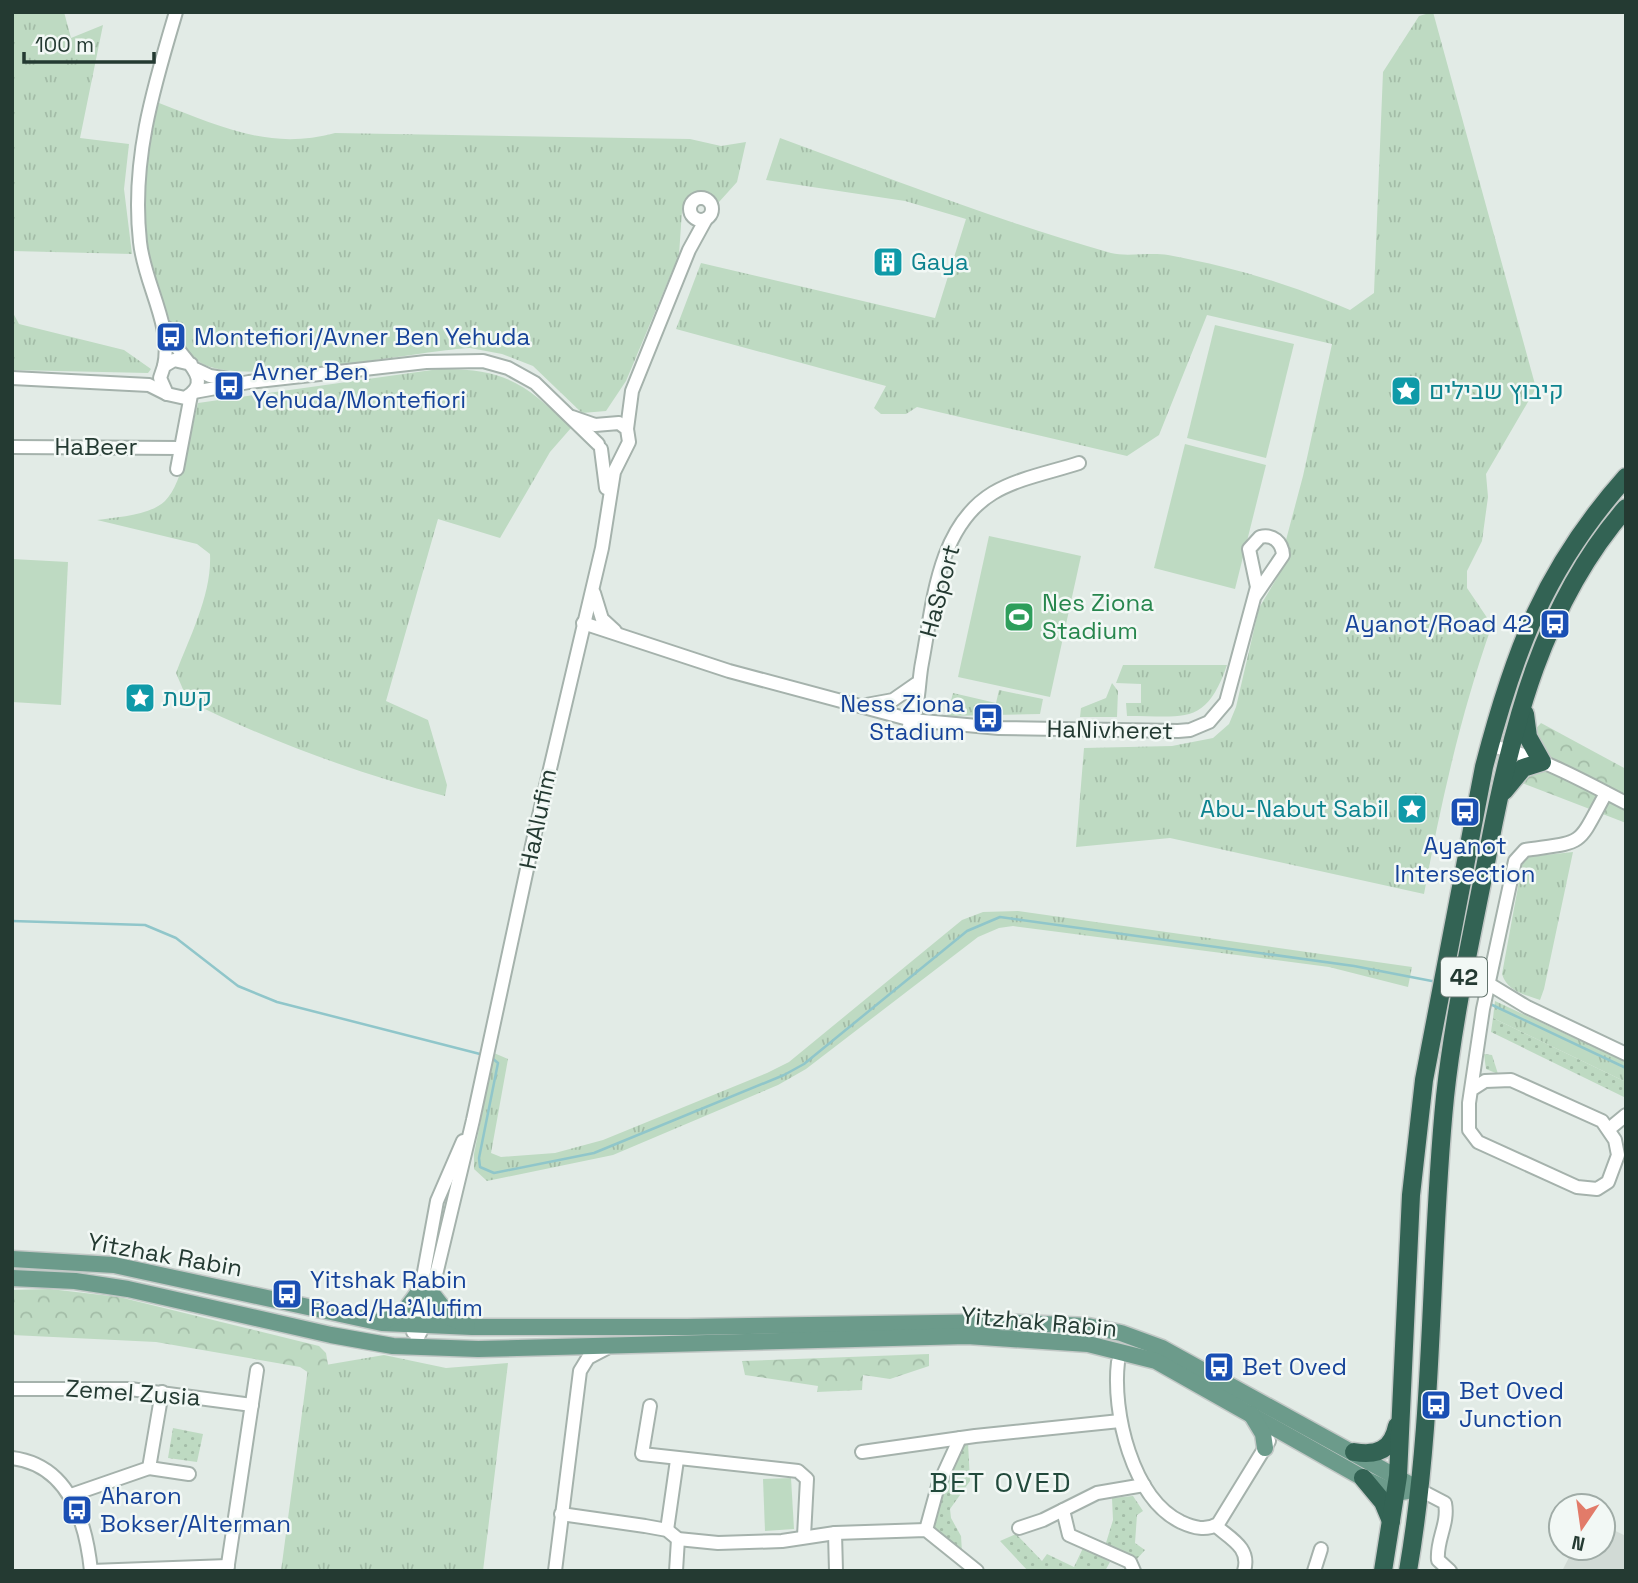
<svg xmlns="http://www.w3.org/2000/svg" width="1638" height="1583" viewBox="0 0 1638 1583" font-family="'Space Grotesk',Heebo,sans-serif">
<defs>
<pattern id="grass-tufts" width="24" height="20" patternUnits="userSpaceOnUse" patternTransform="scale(1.75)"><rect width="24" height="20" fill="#bedac2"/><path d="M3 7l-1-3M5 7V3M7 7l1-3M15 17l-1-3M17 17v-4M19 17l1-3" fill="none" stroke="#a3bca7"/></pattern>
<pattern id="forest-crowns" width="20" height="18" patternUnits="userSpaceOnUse" patternTransform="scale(1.75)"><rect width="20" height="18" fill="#bedac2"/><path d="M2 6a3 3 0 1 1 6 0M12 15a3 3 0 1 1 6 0" fill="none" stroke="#a3bca7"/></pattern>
<pattern id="park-dots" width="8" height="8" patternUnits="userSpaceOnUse" patternTransform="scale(1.75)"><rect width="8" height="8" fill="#bedac2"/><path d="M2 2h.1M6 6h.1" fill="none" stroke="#a3bca7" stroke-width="1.8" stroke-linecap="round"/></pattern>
</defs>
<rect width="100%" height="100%" fill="#e2ebe6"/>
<path fill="#d1dad5" d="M1603 1525 1626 1536V1571H1562L1574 1548H1603Z"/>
<g fill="url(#grass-tufts)">
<path d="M12 12H64L71 38 103 25 80 138 129 144 124 189 132 254 12 251Z"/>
<path d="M1433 12 1536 388 1486 474 1488 497 1482 541 1467 571V588L1492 625C1461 713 1441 802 1424 894L1170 838 1076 847 1084 748 1172 746 1213 738 1229 724 1236 707 1259 608 1287 561 1286 540 1303 476 1332 344 1207 315 1159 435 1127 456 917 407 906 414H881L874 408 886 386 676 329 701 263 935 318 966 219 905 201 766 180 780 138C890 178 998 221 1111 253 1127 257 1150 252 1168 255 1237 268 1286 283 1350 310L1374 293 1383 72 1419 16Z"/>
<path d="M159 103C220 126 269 151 335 133L690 139 721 146 746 142 737 182 719 202 706 191 695 192 688 198 682 211 679 255 626 381 606 411 582 413 533 366 502 354 470 348C413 351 243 388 201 363 176 348 158 293 151 266 142 225 143 141 159 103Z"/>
<path d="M12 311 19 324 124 350 151 369 148 373 12 370Z"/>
<path d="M439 369C505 368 526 384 571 428L550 452 500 538 438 519 386 701 428 720 447 785 445 796C356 773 270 741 188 701L176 673C190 636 212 594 210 554L197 544 97 520C117 517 149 516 165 501 184 482 191 429 198 403Z"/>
<path d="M1123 665H1227C1206 726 1185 716 1127 716L1126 703H1141V684L1116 683Z"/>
<path d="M1112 683 1118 691 1117 717H1080L1081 708 1106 698Z"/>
<path d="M999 690 1043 699 1040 714 947 716 953 693 996 703Z"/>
<path d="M1573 852 1544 989 1540 1000C1525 995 1507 991 1502 974L1522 865 1526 857Z"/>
<path d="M1018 911 1412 967 1408 987 1329 967 1013 926 999 928 978 937 806 1069 778 1085 613 1155 487 1181 474 1169V1154L494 1053 508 1059 491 1153 501 1157 555 1153 603 1140 767 1073 789 1062 962 920 983 912Z"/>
<path d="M1495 1001 1626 1062V1082L1493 1018Z"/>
<path d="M384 1355 446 1368 508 1363 483 1571H281L308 1368Z"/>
</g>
<g fill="url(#forest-crowns)">
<path d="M1541 723 1626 769V797L1550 761 1533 732Z"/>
<path d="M1544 770 1626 809V823L1522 783 1527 774Z"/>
<path d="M50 1289 119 1297 319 1346 326 1353 330 1377H315L300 1367 156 1342 12 1335V1290Z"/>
<path d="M929 1354V1366L890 1379 863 1375 862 1390 817 1392 818 1386 745 1375 742 1361Z"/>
</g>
<g fill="url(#park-dots)">
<path d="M1493 1018 1626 1082V1098L1491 1032Z"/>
<path d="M1484 1054 1492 1055 1498 1074 1486 1069Z"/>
<path d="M173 1428 203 1434 197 1462 168 1458Z"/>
<path d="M968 1443 970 1481 950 1509 951 1518 961 1536 962 1552 932 1526 939 1496 963 1445Z"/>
<path d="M1133 1496 1143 1511 1137 1515 1135 1543 1145 1550 1136 1560 1106 1543 1113 1520 1112 1498Z"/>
<path d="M1016 1534 1042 1561 1047 1554 1074 1567 1083 1548 1110 1562 1105 1571H1028L1000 1541Z"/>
</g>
<g fill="#bedac2">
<path d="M1215 325 1294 344 1266 458 1187 438Z"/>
<path d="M1185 444 1266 465 1235 589 1154 568Z"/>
<path d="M989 536 1081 556 1050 697 958 677Z"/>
<path d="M12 559 68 562 61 705 12 702Z"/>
<path d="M791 1478 794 1529 765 1531 763 1479Z"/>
</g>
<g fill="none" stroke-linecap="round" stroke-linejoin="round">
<g stroke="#90c6ca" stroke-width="2.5">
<path d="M12 921 145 925 176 938 238 986 277 1002 480 1054"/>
<path d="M1488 1003 1626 1068"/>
<path d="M492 1058 498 1063 479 1158 480 1167 494 1173 594 1153 784 1075 804 1064 967 931 1000 917 1354 966 1437 982"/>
</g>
<g stroke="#a5b2ac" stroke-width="16">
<g id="minor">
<circle cx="701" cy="209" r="11"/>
<path d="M167 328C171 337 175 345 181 353 193 368 210 384 185 398L167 394 160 378 164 366 174 360 191 364"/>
<path d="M164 366C173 326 144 283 140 242 131 161 153 89 176 12"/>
<path d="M195 369 210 376 235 380"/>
<path d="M12 378 149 385 167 394"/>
<path d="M194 392 249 382 426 362 483 361 508 368 535 383 598 444"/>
<path d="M627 429 632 391 689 250 706 219"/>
<path d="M12 447 180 448"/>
<path d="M601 449 606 488"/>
<path d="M177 469 191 395"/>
<path d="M594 593 602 619 615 631"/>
<path d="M583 623 729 671 912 720 999 728 1178 731 1190 730 1209 722 1226 702 1257 587 1249 549 1260 537C1273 534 1282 542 1283 555L1255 596"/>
<path d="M866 705 893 700 916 684"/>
<path d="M909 726C920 707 918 683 922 663 933 605 937 527 993 493 1018 478 1052 472 1079 463"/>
<path d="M1490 746C1538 755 1583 781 1626 803"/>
<path d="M1489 984 1527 1007 1626 1054"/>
<path d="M1471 1090 1485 1081 1511 1080 1602 1121 1615 1140 1618 1155 1608 1182 1597 1189 1577 1187 1478 1142 1469 1130V1103L1483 1009 1515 861 1525 850C1586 841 1576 848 1606 793"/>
<path d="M1609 1129 1626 1115"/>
<path d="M413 1332 437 1201 463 1141"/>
<path d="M413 1347 424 1325 473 1120 533 841 602 548 614 472 629 442 627 429 619 423 595 425 572 417"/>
<path d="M1118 1362C1112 1412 1132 1498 1181 1522 1194 1528 1206 1531 1218 1524L1269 1441"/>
<path d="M12 1389H130L252 1405"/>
<path d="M650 1406 642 1454 789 1470 798 1471 807 1479 804 1536"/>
<path d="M862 1452 975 1436 1120 1421"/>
<path d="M12 1458C69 1465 86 1522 91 1571"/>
<path d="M149 1468 189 1474"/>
<path d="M1420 1490 1445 1503C1449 1524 1436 1540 1438 1560L1450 1571"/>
<path d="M71 1495 149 1468 162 1392"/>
<path d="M1063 1510 1069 1535 1130 1562 1134 1571"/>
<path d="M561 1514 645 1526 667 1530 678 1539 718 1543 782 1541 835 1533 926 1530 977 1571"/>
<path d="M1216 1526C1231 1539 1251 1548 1244 1571"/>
<path d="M1019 1528 1043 1520 1097 1493 1144 1485"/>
<path d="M667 1530 677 1460"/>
<path d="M926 1530 938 1486 960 1438"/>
<path d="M835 1533 836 1571"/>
<path d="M91 1571 228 1566"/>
<path d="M227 1571 257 1370"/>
<path d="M555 1571 580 1371 588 1358 609 1347"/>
<path d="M676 1571 678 1539"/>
<path d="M1314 1571 1321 1549"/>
</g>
</g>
<g stroke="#c2c8c6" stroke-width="19">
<g id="major">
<path d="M12 1259 114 1265 382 1323 472 1327H687L998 1322 1088 1326 1121 1333 1162 1348 1420 1490"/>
<path d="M12 1278 75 1281 128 1289 331 1335 393 1346 478 1349 967 1336 1088 1344 1156 1361 1363 1478 1395 1493 1407 1491"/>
<path d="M430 1291 451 1318 467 1325"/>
<path d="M383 1322 406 1309 418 1293"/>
<path d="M1251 1414 1263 1434 1265 1448"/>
</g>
</g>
<g stroke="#c2c8c6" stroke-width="21">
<g id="highway">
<path d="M1504 791 1523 768 1542 762 1528 737 1525 714"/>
<path d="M1354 1452C1377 1456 1392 1450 1397 1426"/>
<path d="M1363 1478 1383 1502 1391 1521"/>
<path d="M1383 1571 1398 1476 1411 1195 1424 1080 1484 767C1514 651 1545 568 1626 477"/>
<path d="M1408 1571C1435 1414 1429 1255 1445 1097 1454 1013 1473 930 1489 847 1512 726 1543 603 1626 508"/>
</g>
</g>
<use href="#minor" stroke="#fff" stroke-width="12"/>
<use href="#major" stroke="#6c9b8b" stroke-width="16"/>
<use href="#highway" stroke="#336354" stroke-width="18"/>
</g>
<defs>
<g id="building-square" transform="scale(1.575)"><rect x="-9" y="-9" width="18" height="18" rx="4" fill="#0f9aa8" stroke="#f2f8f5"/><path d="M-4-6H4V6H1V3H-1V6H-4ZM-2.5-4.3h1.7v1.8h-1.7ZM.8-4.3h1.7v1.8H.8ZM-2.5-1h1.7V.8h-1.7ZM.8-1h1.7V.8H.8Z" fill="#fff"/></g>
<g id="bus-square" transform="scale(1.575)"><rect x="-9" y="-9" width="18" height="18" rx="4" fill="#1a4fb4" stroke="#f2f8f5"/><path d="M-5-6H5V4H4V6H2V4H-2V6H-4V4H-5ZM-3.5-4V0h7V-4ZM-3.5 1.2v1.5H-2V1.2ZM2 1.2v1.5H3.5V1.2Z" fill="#fff"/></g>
<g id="sight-square" transform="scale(1.575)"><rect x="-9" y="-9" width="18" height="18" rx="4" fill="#0f9aa8" stroke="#f2f8f5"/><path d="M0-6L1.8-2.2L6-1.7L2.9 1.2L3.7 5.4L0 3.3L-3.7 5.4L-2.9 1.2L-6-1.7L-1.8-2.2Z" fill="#fff"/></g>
<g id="stadium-square" transform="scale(1.575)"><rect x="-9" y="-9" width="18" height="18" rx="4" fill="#2e9e5b" stroke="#f2f8f5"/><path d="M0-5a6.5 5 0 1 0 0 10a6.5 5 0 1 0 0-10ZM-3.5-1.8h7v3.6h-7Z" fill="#fff"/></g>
</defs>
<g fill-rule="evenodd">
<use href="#building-square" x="888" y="262"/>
<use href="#bus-square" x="171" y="337"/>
<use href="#bus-square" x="229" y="386"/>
<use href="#sight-square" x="1406" y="391"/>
<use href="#stadium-square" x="1019" y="617"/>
<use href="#bus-square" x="1555" y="624"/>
<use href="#sight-square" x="140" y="698"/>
<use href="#bus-square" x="988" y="718"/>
<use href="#sight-square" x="1412" y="809"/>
<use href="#bus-square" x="1465" y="812"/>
<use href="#bus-square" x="287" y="1294"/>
<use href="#bus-square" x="1219" y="1367"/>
<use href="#bus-square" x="1436" y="1405"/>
<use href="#bus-square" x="77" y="1510"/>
</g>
<g text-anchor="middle" stroke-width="5" stroke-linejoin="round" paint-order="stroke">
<rect fill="#f2f8f5" stroke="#62736c" stroke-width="2" x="1441" y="957.5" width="46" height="39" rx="5"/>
<g font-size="23" font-weight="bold" fill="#243a32">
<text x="1464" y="985">42</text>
</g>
<g font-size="24" fill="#0d838f" stroke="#f2f8f5" text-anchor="start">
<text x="911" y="270">Gaya</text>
<text x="1429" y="399">קיבוץ שבילים</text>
<text x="163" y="706">קשת</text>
<text x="1389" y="817" text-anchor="end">Abu-Nabut Sabil</text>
</g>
<g font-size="24" fill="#164399" stroke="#f2f8f5" text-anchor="start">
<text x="194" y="345">Montefiori/Avner Ben Yehuda</text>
<text x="252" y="380">Avner Ben<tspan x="252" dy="28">Yehuda/Montefiori</tspan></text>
<text x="1532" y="632" text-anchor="end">Ayanot/Road 42</text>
<text x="965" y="712" text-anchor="end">Ness Ziona<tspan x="965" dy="28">Stadium</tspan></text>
<text x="1465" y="854" text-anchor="middle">Ayanot<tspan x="1465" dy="28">Intersection</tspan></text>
<text x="310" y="1288">Yitshak Rabin<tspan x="310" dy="28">Road/Ha'Alufim</tspan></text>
<text x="1242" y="1375">Bet Oved</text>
<text x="1459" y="1399">Bet Oved<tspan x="1459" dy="28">Junction</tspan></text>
<text x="100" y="1504">Aharon<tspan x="100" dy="28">Bokser/Alterman</tspan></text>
</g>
<g font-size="24" fill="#243a32" stroke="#f2f8f5">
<text x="96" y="455">HaBeer</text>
<text transform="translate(940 591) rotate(-75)" y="8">HaSport</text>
<text transform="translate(1110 730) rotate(1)" y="8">HaNivheret</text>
<text transform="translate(538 819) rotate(-78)" y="8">HaAlufim</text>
<text transform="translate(165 1255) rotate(10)" y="8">Yitzhak Rabin</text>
<text transform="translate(1039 1322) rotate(5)" y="8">Yitzhak Rabin</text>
<text transform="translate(133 1393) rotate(4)" y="8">Zemel Zusia</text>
</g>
<g font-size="24" fill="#27864d" stroke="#f2f8f5" text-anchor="start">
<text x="1042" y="611">Nes Ziona<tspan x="1042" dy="28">Stadium</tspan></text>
</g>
<g font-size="28" letter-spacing="2" fill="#224a3c" stroke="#f2f8f5">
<text x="1001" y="1492">BET OVED</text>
</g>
</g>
<rect width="1638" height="1583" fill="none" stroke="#243a32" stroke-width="28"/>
<g transform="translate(1582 1527) rotate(193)"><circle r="33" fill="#f2f8f5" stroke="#a0aca7" stroke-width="2"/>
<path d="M0-5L12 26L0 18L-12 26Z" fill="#e27b69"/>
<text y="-10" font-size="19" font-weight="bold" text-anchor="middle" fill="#243a32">N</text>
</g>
<path d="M24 52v10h130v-10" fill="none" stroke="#243a32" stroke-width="3.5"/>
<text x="35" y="52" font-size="21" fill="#243a32" stroke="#f2f8f5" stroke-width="5" paint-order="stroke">100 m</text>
</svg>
